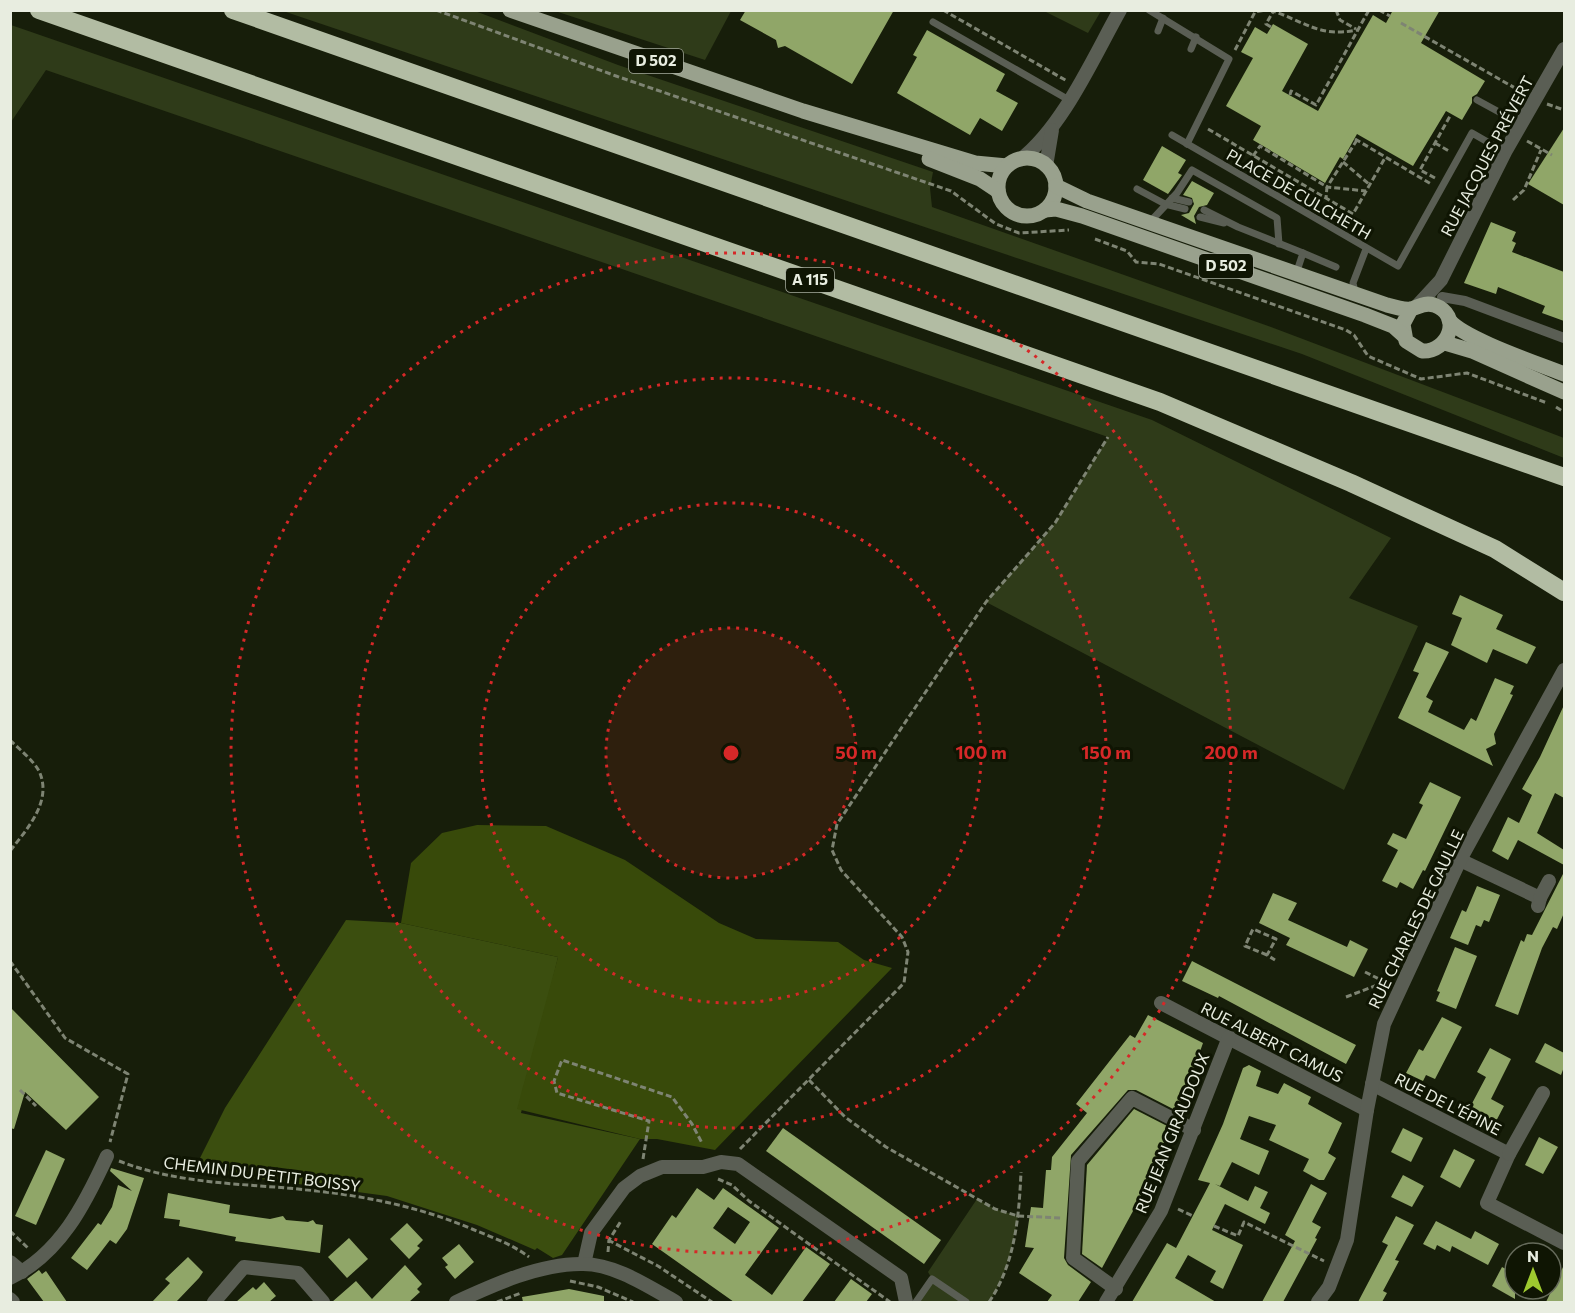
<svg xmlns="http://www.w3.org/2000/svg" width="1575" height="1313" viewBox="0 0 1575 1313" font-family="Commissioner,sans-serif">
<rect width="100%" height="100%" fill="#171e0a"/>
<g fill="#2f3b19">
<path d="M283 11H475L618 65 933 172 930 188 932 207 1271 327 1564 438V458L1302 354Z"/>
<path d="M555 11H731L705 60Z"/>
<path d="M1044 11H1101L1088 33Z"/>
<path d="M11 25 1152 420 1391 538 1349 598 1418 626 1344 790 986 602 1055 523 1108 437 46 70 11 122Z"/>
<path d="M977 1199 995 1209 1018 1216C1012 1247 1007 1276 989 1302H916L932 1279 928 1272Z"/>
</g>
<path fill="#3b4e0f" d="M346 920 401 923 558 957 521 1113 640 1139 562 1255 553 1258 537 1248 535 1250 477 1225 387 1196 194 1170 225 1108Z"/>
<path fill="#384a0a" d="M477 825 546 826 625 860 719 923 756 939 838 942 864 960 892 968 715 1150 657 1139H640L517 1109 558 957 401 923 411 863 442 833Z"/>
<g fill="#90a668" fill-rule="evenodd">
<path d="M746 10H894L852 84 785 46 778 48 776 40 740 20Z"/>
<path d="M1393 10H1440L1421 43 1485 81 1477 94 1472 97V103L1462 120 1446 111 1413 166 1357 134 1343 159 1340 157 1325 183 1253 140 1261 126 1226 106 1253 58 1241 52 1255 27 1267 34 1273 24 1308 44 1282 91 1318 111 1373 15 1386 23Z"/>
<path d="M927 30 1005 74 996 91 1018 103 1002 131 980 118 970 135 897 93 917 57 913 55Z"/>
<path d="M1564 128V205L1528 184Z"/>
<path d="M1162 146 1186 160 1178 173 1182 175 1168 194 1143 180Z"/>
<path d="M1192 181 1214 193 1207 205 1199 207 1194 216 1196 224 1181 215 1189 213 1194 204 1192 198 1183 195Z"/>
<path d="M1491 222 1516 232 1512 241 1516 243 1512 252 1564 272V321L1542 313 1545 306 1498 287 1496 294 1464 283Z"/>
<path d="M1460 595 1503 615 1496 629 1536 647 1527 664 1493 649 1487 663 1451 645 1462 618 1452 614Z"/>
<path d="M1426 642 1449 652 1426 697 1433 701 1428 712 1464 730 1471 718 1476 721 1495 678 1514 686 1510 694 1513 695 1494 734 1496 744 1486 749 1493 766 1398 718 1419 673 1413 671Z"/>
<path d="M1564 705V798L1555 793 1537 833 1564 850V865L1518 840 1508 860 1492 851 1508 817 1519 823 1532 795 1522 789 1540 757Z"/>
<path d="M1430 782 1461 797 1425 871 1423 870 1413 889 1400 882 1397 888 1382 881 1398 850 1387 844 1393 833 1406 839 1423 805 1419 803Z"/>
<path d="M1564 872V913L1557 929 1553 927 1542 948 1518 1015 1495 1006 1521 940 1524 942 1527 934 1532 935Z"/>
<path d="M1477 886 1500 895 1489 922 1484 920 1481 927 1476 925 1468 945 1450 938 1462 910 1466 912Z"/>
<path d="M1273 893 1297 903 1288 920 1347 947 1350 940 1368 949 1354 977 1286 945 1290 938 1259 923Z"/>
<path d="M1455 947 1477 956 1456 1009 1436 1001 1440 992 1437 991Z"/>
<path d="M1192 961 1356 1045 1346 1064 1219 996 1218 998 1182 981Z"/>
<path d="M10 1007 99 1097 66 1130 25 1092 14 1129 10 1128Z"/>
<path d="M1148 1015 1203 1043 1190 1080 1177 1111 1136 1090H1128L1071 1155 1064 1258 1068 1265 1091 1282 1078 1302H1047L1052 1295 1019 1273 1034 1248 1025 1247 1031 1207 1043 1208 1046 1170H1051L1052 1157 1087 1113 1076 1104 1130 1035 1135 1038Z"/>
<path d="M1442 1017 1462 1027 1435 1079 1426 1075 1423 1081 1406 1073 1419 1049 1423 1051Z"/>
<path d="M1545 1043 1564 1053V1067L1561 1075 1535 1062Z"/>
<path d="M1490 1048 1511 1059 1491 1099 1504 1106 1494 1125 1468 1111 1486 1077 1477 1072Z"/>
<path d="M1249 1065 1261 1071 1256 1086 1278 1094 1284 1083 1311 1097 1308 1104 1342 1123 1328 1153 1336 1158 1324 1180H1319L1303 1171 1309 1159 1269 1140 1276 1125 1249 1116 1240 1139 1269 1151 1259 1175 1232 1162 1220 1186 1215 1184 1248 1201 1255 1186 1268 1192 1260 1208 1270 1213 1265 1224 1225 1204 1212 1230 1243 1245 1223 1289 1210 1282 1216 1271 1188 1255 1175 1278 1216 1302H1132L1167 1243 1176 1248 1210 1183 1198 1180 1223 1124 1243 1068Z"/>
<path d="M1134 1109 1171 1128 1139 1200 1102 1268 1082 1254 1087 1165Z"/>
<path d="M783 1128 941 1240 924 1264 766 1151Z"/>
<path d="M1403 1128 1423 1138 1411 1162 1391 1152Z"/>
<path d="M1539 1137 1558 1147 1543 1174 1525 1165Z"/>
<path d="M1454 1149 1475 1160 1460 1188 1440 1177Z"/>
<path d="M46 1150 65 1159 36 1225 15 1216Z"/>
<path d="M111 1168 144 1178 127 1229 116 1244 110 1240 87 1270 71 1258 98 1223 101 1225 112 1207 118 1185 132 1191 110 1171Z"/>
<path d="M1403 1175 1424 1186 1412 1207 1391 1197Z"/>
<path d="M1311 1184 1327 1193 1312 1222 1321 1227 1315 1238 1317 1239 1283 1302H1262L1295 1241 1285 1235Z"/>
<path d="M697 1188 714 1200 723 1188 779 1228 745 1275 772 1295 806 1247 830 1264 802 1302H734L652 1244 672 1215 676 1218ZM728 1207 750 1222 735 1244 713 1228Z"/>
<path d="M168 1193 230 1205 229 1213 270 1219 283 1216 286 1220 308 1222 313 1220 316 1224 323 1225 320 1253 235 1241 236 1237 179 1226 180 1220 164 1218Z"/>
<path d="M1396 1216 1414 1225 1395 1260 1399 1261 1383 1291 1387 1293 1382 1302H1358L1388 1245 1382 1242Z"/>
<path d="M1436 1221 1471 1239 1475 1231 1499 1244 1488 1265 1452 1246 1450 1252 1437 1245 1435 1250 1423 1244Z"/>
<path d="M407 1223 423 1240 417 1246 420 1248 409 1259 390 1239Z"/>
<path d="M349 1238 368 1259 347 1278 328 1257Z"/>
<path d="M459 1244 474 1262 455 1279 445 1267 448 1265 442 1258Z"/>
<path d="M188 1257 203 1272 199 1278 176 1302H152L170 1283 165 1279Z"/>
<path d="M405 1265 422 1284 417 1289 420 1292 409 1302H332L356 1281 372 1299Z"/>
<path d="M1564 1265V1302H1546Z"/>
<path d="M1502 1267 1515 1274V1299L1492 1286Z"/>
<path d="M39 1270 42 1274 46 1271 67 1302H44L27 1279Z"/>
<path d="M851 1279 872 1294 866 1302H834Z"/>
<path d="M264 1282 276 1296 269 1302H236L253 1287 256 1290Z"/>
<path d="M569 1289 604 1296V1302H523L522 1297Z"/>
</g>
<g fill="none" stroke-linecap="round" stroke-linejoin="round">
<g stroke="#7e8473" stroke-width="3" stroke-dasharray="6 3" stroke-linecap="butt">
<path d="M436 10 616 76 951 191 996 224 1019 233 1069 230"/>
<path d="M943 10 1067 81"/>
<path d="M1270 10C1304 21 1319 38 1357 30"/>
<path d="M1336 10 1340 20 1356 29"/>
<path d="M1379 10 1390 16"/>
<path d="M1401 23 1522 92"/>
<path d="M1271 27 1266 24 1274 10"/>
<path d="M1235 50 1255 12 1266 10"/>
<path d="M1290 95 1291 91 1316 105 1369 10"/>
<path d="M1547 104 1564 110"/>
<path d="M1208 129 1353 214 1385 158"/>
<path d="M1355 139 1431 184"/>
<path d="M1357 140 1327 187 1366 191"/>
<path d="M1527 141 1552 155"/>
<path d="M1435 143 1449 151"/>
<path d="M1253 156 1260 146 1327 187 1326 198"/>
<path d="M1343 162 1370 185"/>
<path d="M1435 178 1420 170 1450 116"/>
<path d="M1513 200 1524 190 1541 150"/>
<path d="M1095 239 1127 251 1136 262 1159 264 1346 330 1354 335 1368 356 1421 379 1467 373 1547 403"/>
<path d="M1556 407 1564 412"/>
<path d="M10 740C19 749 33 760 39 771 53 801 27 829 10 851"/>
<path d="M1267 955 1245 946 1253 929 1276 939 1267 955 1275 960"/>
<path d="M10 961 65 1038 128 1074 110 1142"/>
<path d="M1365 972 1385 982"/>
<path d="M1346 997 1385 982"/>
<path d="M809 1080 845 1117 886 1147 995 1209 1018 1216 1061 1218"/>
<path d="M20 1090 36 1106"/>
<path d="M740 1149 904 983 908 952 902 937 841 870 832 850 837 824 986 602 1055 523 1108 437"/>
<path d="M643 1159 649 1121 557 1093 554 1081 562 1060 672 1097 692 1124 702 1143"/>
<path d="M119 1161C183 1186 250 1183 317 1191 370 1197 423 1208 472 1229 491 1237 512 1244 529 1257"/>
<path d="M718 1179 732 1185 749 1201 890 1302"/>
<path d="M1178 1209 1193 1216"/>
<path d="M1214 1226 1238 1236 1244 1222 1324 1261"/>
<path d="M10 1231 28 1248"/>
<path d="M608 1240 658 1266 712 1302"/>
<path d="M608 1252 609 1240 621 1221"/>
<path d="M570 1281 598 1287 633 1302"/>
<path d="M497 1302 521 1293"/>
<path d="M989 1302C1015 1264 1019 1217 1021 1172"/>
</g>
<g stroke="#5a5e54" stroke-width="7">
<path d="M1149 10 1229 59 1187 144"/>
<path d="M933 22 1069 100"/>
<path d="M1158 31 1163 18"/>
<path d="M1191 49 1196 37"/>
<path d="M1477 100 1521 124"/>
<path d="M1172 135 1398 266 1472 133 1505 152"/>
<path d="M1137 189 1165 204 1185 209"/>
<path d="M1172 198 1189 202"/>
<path d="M1204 210 1238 227 1303 253 1296 274"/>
<path d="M1200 217 1224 223"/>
<path d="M1149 223 1177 193 1192 170 1277 218 1279 244"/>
<path d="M1303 253 1336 267"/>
<path d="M1355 292 1353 283 1366 249"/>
<path d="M916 1302 932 1279 966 1302"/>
</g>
<path stroke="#5a5e54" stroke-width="10" d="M1442 297 1465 301 1564 338"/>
<g stroke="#5a5e54" stroke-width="14">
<path d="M1020 160C1063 127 1093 58 1120 10"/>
<path d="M1046 166 1052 130"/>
<path d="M1417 306 1441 280 1505 152 1564 49"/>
<path d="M1460 860 1540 898 1538 906"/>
<path d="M1540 898 1549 881"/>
<path d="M1161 1003 1367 1110"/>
<path d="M1372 1084 1509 1154 1487 1203 1564 1243"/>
<path d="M1509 1154 1543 1093"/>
<path d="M10 1262 22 1272"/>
<path d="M584 1264 591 1233 624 1188 640 1176 662 1167H703L721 1162 738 1164 901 1278 906 1302"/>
<path d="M10 1278C60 1254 85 1204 107 1156"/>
<path d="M1116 1289 1073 1258 1078 1161 1132 1098 1194 1130"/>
<path d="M10 1299 13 1302"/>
<path d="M214 1302 244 1267 298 1273 323 1302"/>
<path d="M456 1302C493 1285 541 1263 583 1264 615 1264 649 1287 676 1302"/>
<path d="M1106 1302 1161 1211 1229 1037"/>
<path d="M1318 1302 1329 1287 1347 1240 1367 1110 1384 1024 1460 860 1564 670"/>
</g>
<g stroke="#99a18d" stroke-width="15">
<path d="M510 10 803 111 975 163 1007 166"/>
<circle cx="1027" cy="187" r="29"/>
<path d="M929 159 980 179 998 191"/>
<path d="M1056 186 1087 201 1387 305C1394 307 1404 310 1411 309 1419 307 1424 302 1434 305 1463 315 1449 352 1422 351L1406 341 1403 324 1411 309"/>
<path d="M1045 210 1056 209 1082 216 1365 315 1393 326 1403 335"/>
<path d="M1449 320C1464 339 1539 364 1564 374"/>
<path d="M1445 343 1472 351 1564 392"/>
</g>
<g stroke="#b2bca3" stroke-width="18">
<path d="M39 10 1160 402 1351 483 1495 549 1564 592"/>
<path d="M233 10 1564 477"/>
</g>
</g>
<circle cx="731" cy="753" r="125" fill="#d62828" fill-opacity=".12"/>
<g fill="none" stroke="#d62828" stroke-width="3" stroke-dasharray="3 6">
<circle cx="731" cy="753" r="125"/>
<circle cx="731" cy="753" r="250"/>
<circle cx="731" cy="753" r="375"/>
<circle cx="731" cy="753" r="500"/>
</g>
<g text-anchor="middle" stroke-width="6" stroke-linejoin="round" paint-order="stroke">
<g fill="#0f1503" stroke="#a7ac9e" stroke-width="1.5">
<rect x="629" y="49" width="54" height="24" rx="4.5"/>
<rect x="1199" y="254" width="54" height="24" rx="4.5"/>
<rect x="786" y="268" width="48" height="24" rx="4.5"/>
</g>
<g font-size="15" font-weight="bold" fill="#e8ede0">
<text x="656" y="66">D 502</text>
<text x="1226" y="271">D 502</text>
<text x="810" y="285">A 115</text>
</g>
<g font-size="16" fill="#e8ede0" stroke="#0f1503">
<text transform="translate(1487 156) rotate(-62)" y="6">RUE JACQUES PRÉVERT</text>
<text transform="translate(1299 194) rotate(30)" y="6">PLACE DE CULCHETH</text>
<text transform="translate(1416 919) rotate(-64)" y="6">RUE CHARLES DE GAULLE</text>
<text transform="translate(1272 1042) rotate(27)" y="6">RUE ALBERT CAMUS</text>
<text transform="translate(1448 1104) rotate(27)" y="6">RUE DE L'ÉPINE</text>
<text transform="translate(1172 1133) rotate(-68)" y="6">RUE JEAN GIRAUDOUX</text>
<text transform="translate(262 1174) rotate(7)" y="6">CHEMIN DU PETIT BOISSY</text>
</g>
</g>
<circle cx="731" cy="753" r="9" fill="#d62828" stroke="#0f1503" stroke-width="3"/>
<g font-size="18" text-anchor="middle" font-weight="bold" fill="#d62828" stroke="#0f1503" stroke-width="6" stroke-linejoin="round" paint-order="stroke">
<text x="856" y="759">50 m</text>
<text x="981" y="759">100 m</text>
<text x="1106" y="759">150 m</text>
<text x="1231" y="759">200 m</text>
</g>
<rect width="1575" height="1313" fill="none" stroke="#e8ede0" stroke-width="24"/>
<g transform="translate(1533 1271)"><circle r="28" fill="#0f1503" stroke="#666b5b" stroke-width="1.5"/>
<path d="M0-4.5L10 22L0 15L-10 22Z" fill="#9eca2f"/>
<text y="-9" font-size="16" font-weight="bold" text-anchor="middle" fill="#e8ede0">N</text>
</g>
</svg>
